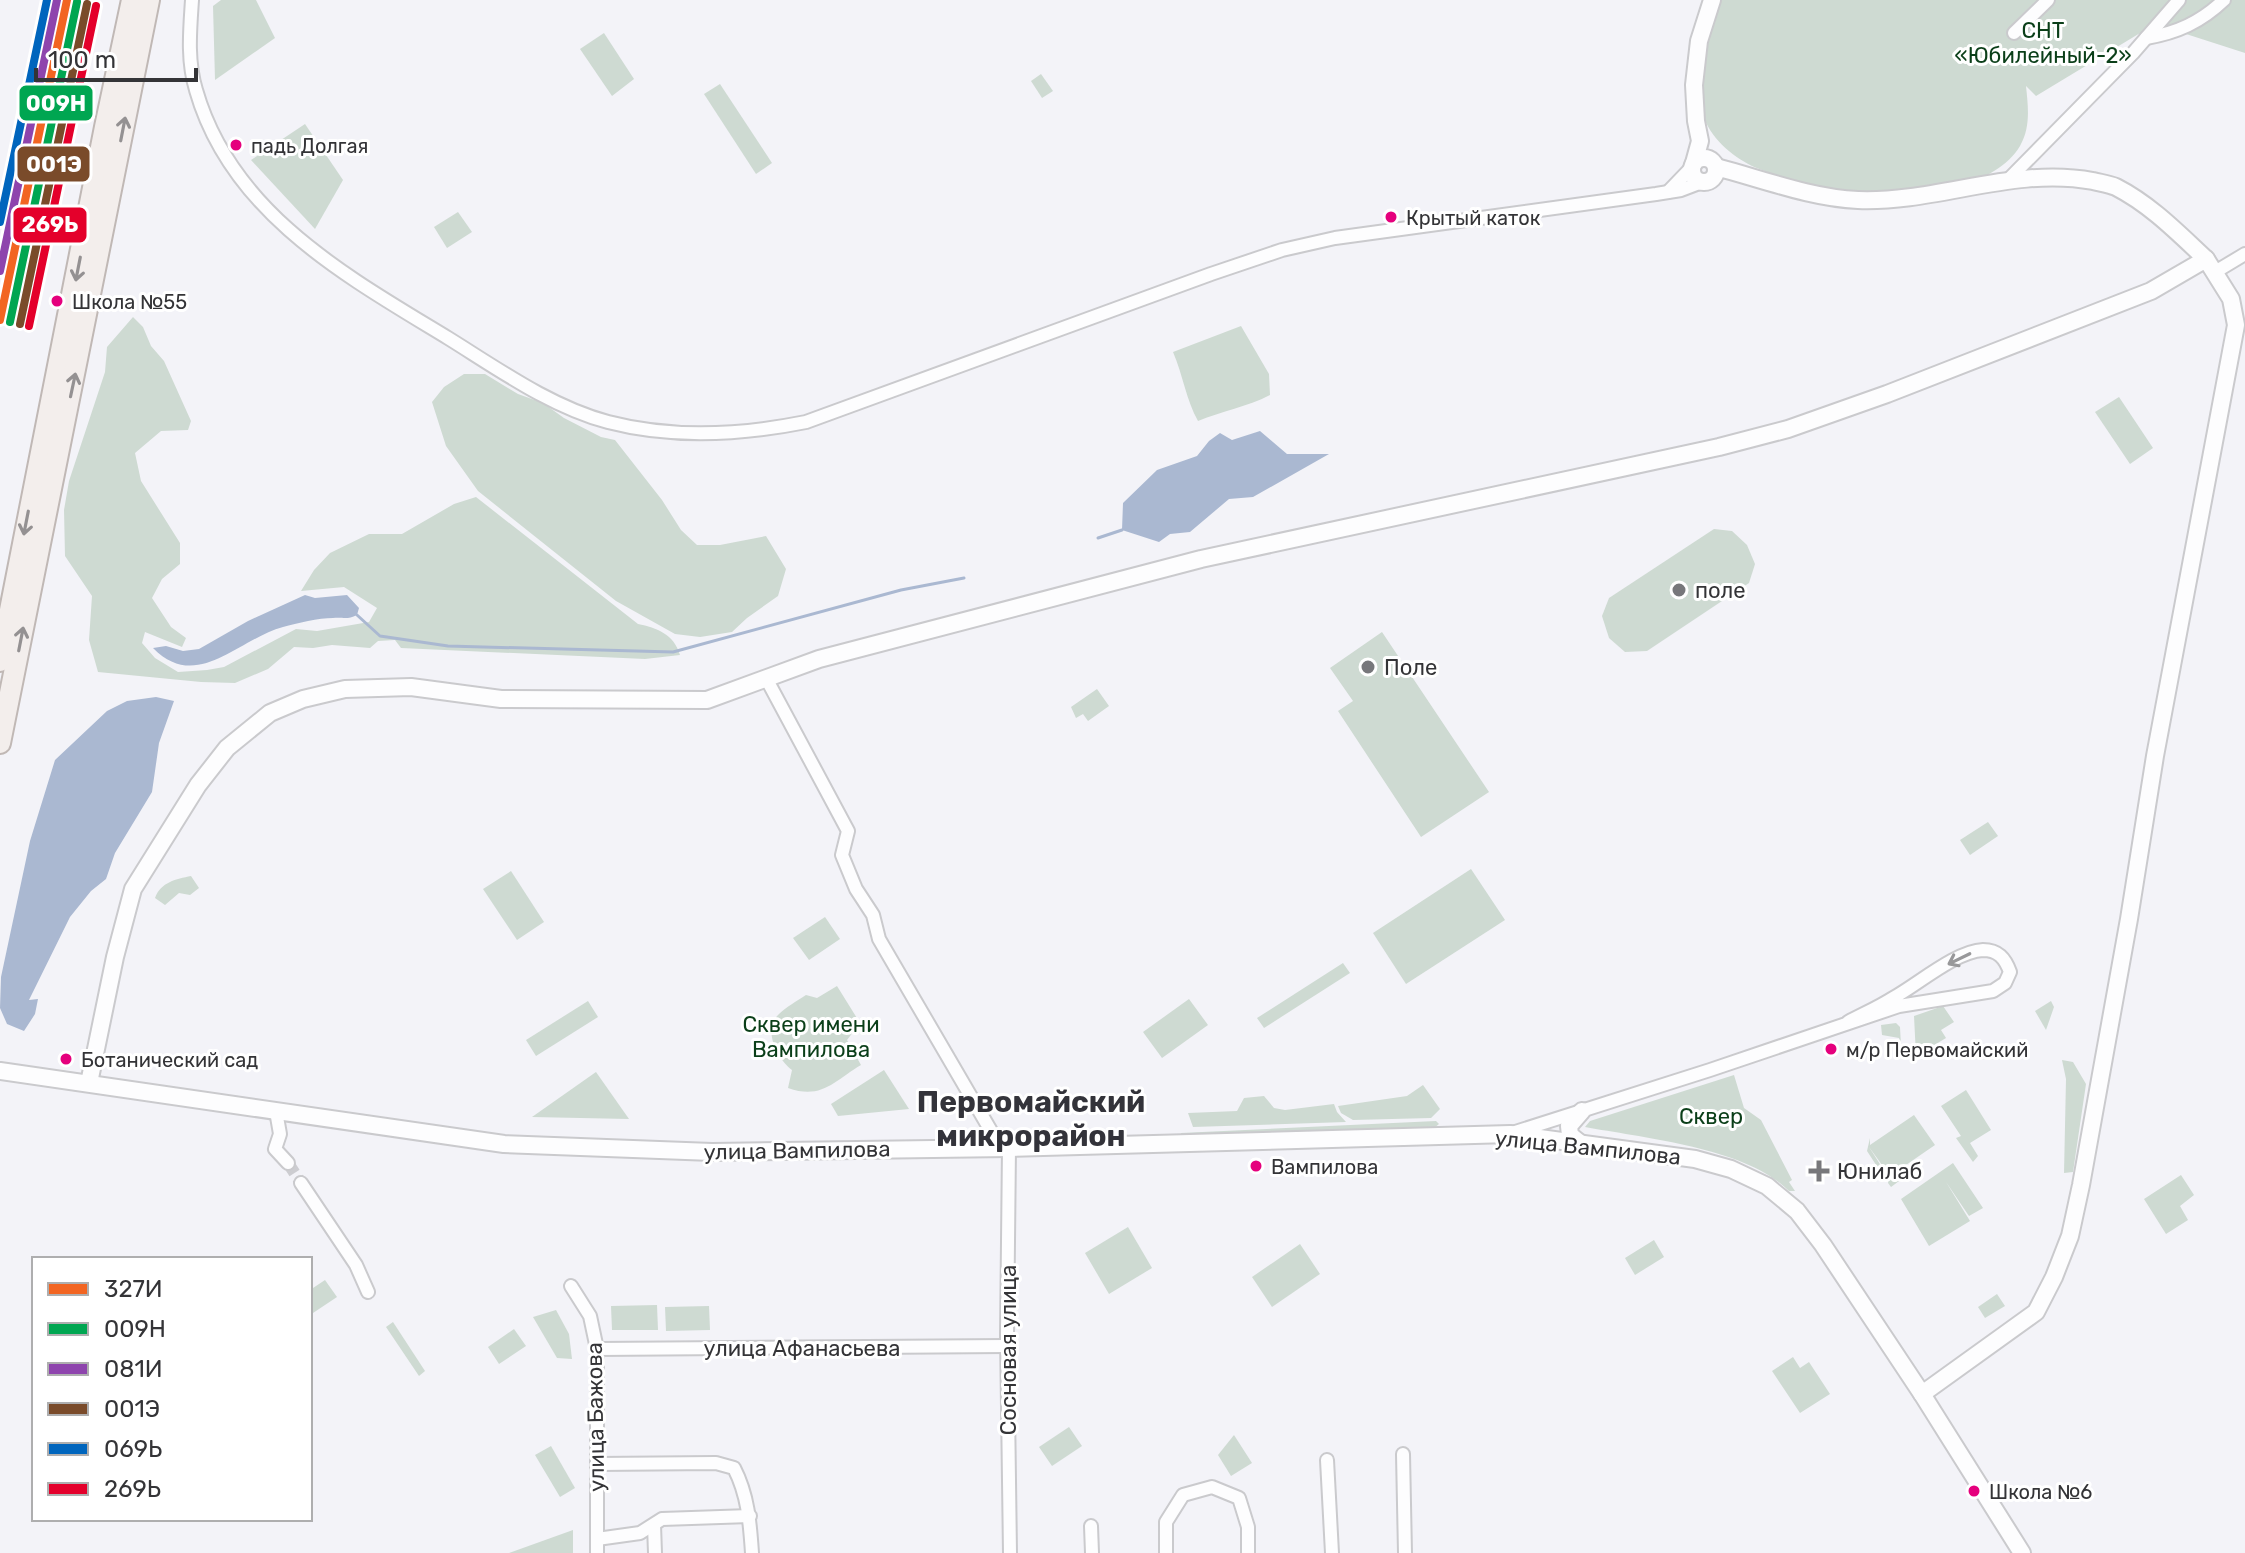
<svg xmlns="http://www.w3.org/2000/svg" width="2245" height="1553" viewBox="0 0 2245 1553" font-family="Rubik,sans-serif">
<rect width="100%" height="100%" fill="#f3f3f8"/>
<g fill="#cedad2">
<path d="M221 0H256L275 38 215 80 213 6Z"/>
<path d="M1717 0H2245V53L2155 24 2036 96 2026 86C2028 106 2031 127 2020 146 1996 186 1926 197 1883 197 1855 197 1778 178 1752 166 1732 156 1709 137 1703 114 1694 75 1707 37 1717 0Z"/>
<path d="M604 33 634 79 612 96 580 49Z"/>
<path d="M1041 74 1053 91 1042 98 1031 81Z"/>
<path d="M720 84 772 163 756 174 704 94Z"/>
<path d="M305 124 343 180 315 229 251 160Z"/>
<path d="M458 212 472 232 447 248 434 227Z"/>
<path d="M133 317 143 327 151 346 164 361 191 421 188 430 161 431 135 453 141 481 180 543V564L162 579 152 598 171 627 186 638 182 647 145 632 142 643 155 658 178 672 207 670 224 667 296 629 317 631 369 622 377 608 344 587 301 591 314 570 330 553 369 534H402L454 504 476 497 638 624C657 628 674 634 680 655L645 659 401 648 395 640 378 641 370 648 332 645 313 648 294 647 268 669 235 683 201 682 98 672 89 640 92 596 65 556 64 510 69 481 105 372 107 347Z"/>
<path d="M1241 326 1269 374 1270 395C1247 407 1222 411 1198 421 1186 400 1183 375 1173 352Z"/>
<path d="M464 374H485L518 394 543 403 564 418 601 437 615 440 662 500 681 530 697 545H720L766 536 786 569 778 596 747 618 732 632 700 637 675 634 616 601 478 491 446 446 432 402 444 387Z"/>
<path d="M2119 397 2153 448 2130 464 2095 412Z"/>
<path d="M1714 529 1732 531 1747 545 1755 564 1749 583 1647 651 1625 652 1609 638 1602 616 1609 598Z"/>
<path d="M1382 632 1489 792 1421 837 1338 711 1353 701 1330 668Z"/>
<path d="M1097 689 1109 706 1088 721 1083 714 1076 718 1071 707Z"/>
<path d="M1988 822 1998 836 1970 855 1960 840Z"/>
<path d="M1471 869 1505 920 1406 984 1373 933Z"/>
<path d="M511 871 544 922 517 940 483 889Z"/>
<path d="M191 876 199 888 190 895 179 893 165 905 155 898C161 882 176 879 191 876Z"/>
<path d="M825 917 840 939 809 960 793 938Z"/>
<path d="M1343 963 1350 973 1264 1028 1257 1018Z"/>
<path d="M837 986 860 1023 847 1040 861 1065C834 1081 822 1100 788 1088L792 1070C777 1059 762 1029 779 1014 786 1007 797 1001 806 995L817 998Z"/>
<path d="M1189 999 1208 1025 1162 1058 1143 1032Z"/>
<path d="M588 1001 598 1017 536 1056 526 1040Z"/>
<path d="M2051 1001 2054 1007 2046 1030 2035 1011Z"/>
<path d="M1943 1006 1954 1022 1941 1030 1946 1038 1916 1056 1914 1016Z"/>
<path d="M1896 1023 1900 1027 1901 1046 1899 1038 1882 1035 1881 1025Z"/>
<path d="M2062 1060 2073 1062 2086 1084 2073 1172 2064 1173 2066 1079Z"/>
<path d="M884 1070 909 1109 838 1116 831 1104Z"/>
<path d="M596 1072 629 1119 532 1117Z"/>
<path d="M1734 1075 1744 1108 1761 1120 1792 1180 1789 1182 1795 1191H1789C1747 1148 1644 1138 1585 1127L1590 1121Z"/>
<path d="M1423 1085 1440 1109 1431 1118 1353 1120 1341 1113 1338 1106 1407 1096Z"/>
<path d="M1966 1090 1991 1130 1970 1143 1978 1156 1973 1162 1956 1138 1961 1136 1941 1106Z"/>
<path d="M1264 1096 1274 1108 1285 1110 1334 1104 1337 1112 1346 1122 1193 1127 1188 1113 1237 1111 1244 1098Z"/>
<path d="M1914 1115 1935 1145 1890 1176 1869 1147 1885 1172 1882 1174 1867 1151 1870 1138V1145Z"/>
<path d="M1436 1121 1439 1124 1434 1128 1181 1139V1133Z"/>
<path d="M1918 1160 1922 1164 1891 1187 1888 1183 1889 1176 1890 1179Z"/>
<path d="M1953 1163 1983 1208 1969 1216 1946 1182 1970 1221 1929 1246 1901 1199Z"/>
<path d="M2181 1175 2194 1195 2180 1206 2188 1220 2166 1234 2144 1199Z"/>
<path d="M1128 1227 1152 1268 1109 1294 1085 1253Z"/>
<path d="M1654 1240 1664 1257 1635 1275 1625 1258Z"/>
<path d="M1300 1244 1320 1274 1272 1307 1252 1277Z"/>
<path d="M325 1280 337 1297 310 1315V1290Z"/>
<path d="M1997 1294 2005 1306 1985 1318 1978 1307Z"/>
<path d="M657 1305 658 1330H612L611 1306Z"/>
<path d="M709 1306 710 1330 666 1331 665 1307Z"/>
<path d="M556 1310 569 1334 572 1359 557 1358 533 1317Z"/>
<path d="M393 1322 425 1371 419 1376 386 1327Z"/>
<path d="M514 1329 526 1346 499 1364 488 1347Z"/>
<path d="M1793 1357 1800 1368 1809 1362 1830 1394 1800 1413 1772 1371Z"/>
<path d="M1069 1427 1082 1446 1052 1466 1039 1447Z"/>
<path d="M1234 1435 1252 1463 1231 1476 1218 1455Z"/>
<path d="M551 1446 575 1488 560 1497 535 1455Z"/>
<path d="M573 1530V1553H509Z"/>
</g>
<g fill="#aab8d1">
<path d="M1260 431 1287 454H1329L1253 497 1229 499 1190 532 1170 534 1159 542 1122 530 1123 503 1157 470 1197 456 1209 441 1220 433 1232 440Z"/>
<path d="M305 595 315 598 347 595 359 608 357 615C347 620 344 617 333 618 319 618 297 623 283 627 238 639 197 693 153 648L166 646 183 651 199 649 248 621Z"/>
<path d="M156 697 174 701 159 743 152 792 115 853 106 879 91 891 70 917 29 1000 38 999 35 1014 24 1031 7 1024 0 1008 1 977 30 841 55 760 107 711 127 701Z"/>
</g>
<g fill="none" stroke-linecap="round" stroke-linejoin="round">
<g stroke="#aab8d1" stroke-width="3">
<path d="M1098 538 1122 530"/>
<path d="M357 615 380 636 448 646 673 652 901 590 964 578"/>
</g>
<path stroke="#cdcdd1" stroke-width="12" stroke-dasharray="12 6" stroke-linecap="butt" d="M288 1163 301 1183"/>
<g stroke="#cacacd" stroke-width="16">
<g id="minor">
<path d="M192 0C190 30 187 61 196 90 231 213 346 276 448 338 498 369 551 407 608 422 673 439 741 435 806 422L1211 274 1282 250 1335 238 1656 194 1681 190 1702 182"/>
<path d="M2014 33 2048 0"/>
<path d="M2146 38C2177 33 2201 22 2224 0"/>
<path d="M2007 181 2133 53 2179 0"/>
<path d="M1668 192 1692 167"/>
<path d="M2215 272 2245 254"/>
<path d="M766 678 848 831 842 855 856 889 873 915 879 939 991 1131 992 1147"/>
<path d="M276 1111 280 1134 275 1149 288 1163"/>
<path d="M1512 1133 1710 1070 1899 1006 1993 991 2005 983 2010 972C2005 958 1998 950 1983 950 1956 951 1917 985 1893 998 1879 1007 1863 1014 1848 1022"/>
<path d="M1009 1148 1007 1335 1010 1553"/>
<path d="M301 1183 356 1265 368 1292"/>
<path d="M571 1286 590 1316 597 1349V1553"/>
<path d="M597 1349 1007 1346"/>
<path d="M1403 1454 1405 1553"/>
<path d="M1327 1460 1332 1553"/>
<path d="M597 1464 716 1463 734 1468C748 1495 750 1523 752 1553"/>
<path d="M654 1525 655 1553"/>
<path d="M1091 1526 1092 1553"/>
<path d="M597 1539 640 1533 662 1519 750 1516"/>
<path d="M1166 1553V1522L1183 1495 1212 1487 1239 1498 1248 1527V1553"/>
</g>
</g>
<g stroke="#cacacd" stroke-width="20">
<g id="tertiary">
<circle cx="1704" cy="170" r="12"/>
<path d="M1694 163 1700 141 1696 121 1694 85 1699 41 1712 0"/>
<path d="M1716 167C1762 179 1811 198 1858 200 1937 203 2014 166 2093 181 2101 183 2109 184 2116 187 2151 205 2178 233 2206 259"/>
<path d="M0 1071 504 1144 712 1152 1009 1148 1510 1134 1695 1159 1731 1169 1767 1186 1797 1211 1823 1245 1922 1394 2022 1553"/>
<path d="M89 1083 115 957 133 889 198 785 227 748 270 713 303 699 345 689 411 687 501 699 707 700 819 659 1201 559 1719 447 1788 429 1887 394 2151 291 2206 259 2231 299 2236 325 2155 756 2129 919 2081 1185 2070 1236 2054 1277 2036 1312 1922 1394"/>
<path d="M1580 1143 1570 1135 1569 1126 1582 1111"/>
</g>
</g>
<g stroke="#c0b8b5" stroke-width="24">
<g id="primary">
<path d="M0 661 105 127 132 0"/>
<path d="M0 743 149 0"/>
</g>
</g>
<use href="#minor" stroke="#fdfdfe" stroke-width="12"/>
<use href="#tertiary" stroke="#fdfdfe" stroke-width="16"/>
<use href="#primary" stroke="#f3eeec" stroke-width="20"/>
<g stroke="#fff" stroke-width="14">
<path id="rail-1" d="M0 320 67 0"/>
</g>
<g stroke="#fff" stroke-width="14">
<path id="rail-2" d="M10 322 77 2"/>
</g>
<g stroke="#fff" stroke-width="14">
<path id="rail-3" d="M0 271 57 0"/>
</g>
<g stroke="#fff" stroke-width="14">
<path id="rail-4" d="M20 324 87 4"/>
</g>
<g stroke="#fff" stroke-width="14">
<path id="rail-5" d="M0 222 47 0"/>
</g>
<g stroke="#fff" stroke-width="14">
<path id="rail-6" d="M29 326 96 6"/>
</g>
<use href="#rail-1" stroke="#f26522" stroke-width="8"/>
<use href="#rail-2" stroke="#00a651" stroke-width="8"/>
<use href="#rail-3" stroke="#8e44ad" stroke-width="8"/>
<use href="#rail-4" stroke="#7a4b2a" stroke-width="8"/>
<use href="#rail-5" stroke="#0065bd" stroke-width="8"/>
<use href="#rail-6" stroke="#e4002b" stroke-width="8"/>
</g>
<defs><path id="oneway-shaft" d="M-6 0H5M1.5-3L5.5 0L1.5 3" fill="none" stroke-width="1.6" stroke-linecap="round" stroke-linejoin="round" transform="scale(2)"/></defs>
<g stroke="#949192">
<use href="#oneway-shaft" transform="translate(123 129) rotate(-79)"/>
<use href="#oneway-shaft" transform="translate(78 269) rotate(101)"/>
<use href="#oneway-shaft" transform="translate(73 385) rotate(-78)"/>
<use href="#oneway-shaft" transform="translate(26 523) rotate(101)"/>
<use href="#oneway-shaft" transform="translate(21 639) rotate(-79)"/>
</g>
<use stroke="#98989a" href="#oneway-shaft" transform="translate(1959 959) rotate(154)"/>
<g fill="#e5007d" stroke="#fff" stroke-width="3">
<circle cx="236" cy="145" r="7"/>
<circle cx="1391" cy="217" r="7"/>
<circle cx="57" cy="301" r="7"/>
<circle cx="1831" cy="1049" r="7"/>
<circle cx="66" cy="1059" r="7"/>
<circle cx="1256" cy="1166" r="7"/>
<circle cx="1974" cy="1491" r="7"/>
</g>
<g fill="#77777b" stroke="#fff" stroke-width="3">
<circle cx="1679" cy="590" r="8"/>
<circle cx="1368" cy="667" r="8"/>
<path d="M1815 1159h8v8h8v8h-8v8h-8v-8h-8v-8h8z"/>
</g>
<g text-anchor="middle" stroke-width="6" stroke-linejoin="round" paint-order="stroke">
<g font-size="20" fill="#343437" stroke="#fff" text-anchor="start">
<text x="251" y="153">падь Долгая</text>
<text x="1406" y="225">Крытый каток</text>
<text x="72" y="309">Школа №55</text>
<text x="1846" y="1057">м/р Первомайский</text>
<text x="81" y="1067">Ботанический сад</text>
<text x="1271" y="1174">Вампилова</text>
<text x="1989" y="1499">Школа №6</text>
</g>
<g font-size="22" fill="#0b3f19" stroke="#fff">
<text x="2043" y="38">СНТ<tspan x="2043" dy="25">«Юбилейный-2»</tspan></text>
<text x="811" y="1032">Сквер имени<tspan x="811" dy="25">Вампилова</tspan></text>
<text x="1711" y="1124">Сквер</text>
</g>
<g font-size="22" fill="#343437" stroke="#fff" text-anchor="start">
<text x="1695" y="598">поле</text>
<text x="1384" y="675">Поле</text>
<text x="1837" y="1179">Юнилаб</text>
</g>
<g font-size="22" fill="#343437" stroke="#fff">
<text transform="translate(1588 1147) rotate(6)" y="8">улица Вампилова</text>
<text transform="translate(797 1150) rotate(-1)" y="8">улица Вампилова</text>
<text x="802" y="1356">улица Афанасьева</text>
<text transform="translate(1008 1350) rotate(-90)" y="8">Сосновая улица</text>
<text transform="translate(595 1417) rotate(-91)" y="8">улица Бажова</text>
</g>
<g font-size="30" font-weight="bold" fill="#33333a" stroke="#fff">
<text x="1031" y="1112">Первомайский<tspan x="1031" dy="34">микрорайон</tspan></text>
</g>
</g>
<g stroke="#fff" stroke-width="3">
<rect x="18" y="84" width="76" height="38" rx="8" fill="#00a651"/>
<rect x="16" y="145" width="75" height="38" rx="8" fill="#7a4b2a"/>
<rect x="12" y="206" width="76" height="38" rx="8" fill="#e4002b"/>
</g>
<g font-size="22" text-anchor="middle" font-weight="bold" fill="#fff">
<text x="56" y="111">009Н</text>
<text x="54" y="172">001Э</text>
<text x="50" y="232">269Ь</text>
</g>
<rect x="32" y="1257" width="280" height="264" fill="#ffffff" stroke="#aeaeaf" stroke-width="2"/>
<rect x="48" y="1283" width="40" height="12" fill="#f26522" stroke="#aeaeaf" stroke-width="2"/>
<text x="104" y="1297" font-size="24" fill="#343437">327И</text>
<rect x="48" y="1323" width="40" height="12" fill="#00a651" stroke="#aeaeaf" stroke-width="2"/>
<text x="104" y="1337" font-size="24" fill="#343437">009Н</text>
<rect x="48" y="1363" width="40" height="12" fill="#8e44ad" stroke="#aeaeaf" stroke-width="2"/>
<text x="104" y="1377" font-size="24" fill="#343437">081И</text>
<rect x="48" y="1403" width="40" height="12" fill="#7a4b2a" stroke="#aeaeaf" stroke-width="2"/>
<text x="104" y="1417" font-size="24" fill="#343437">001Э</text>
<rect x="48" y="1443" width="40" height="12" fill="#0065bd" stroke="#aeaeaf" stroke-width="2"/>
<text x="104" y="1457" font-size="24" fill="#343437">069Ь</text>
<rect x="48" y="1483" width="40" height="12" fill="#e4002b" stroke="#aeaeaf" stroke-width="2"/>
<text x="104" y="1497" font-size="24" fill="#343437">269Ь</text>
<path d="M36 68v12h160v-12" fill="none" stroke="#343437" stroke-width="4"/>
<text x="48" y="68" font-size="24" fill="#343437" stroke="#ffffff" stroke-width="6" paint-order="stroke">100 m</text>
</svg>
